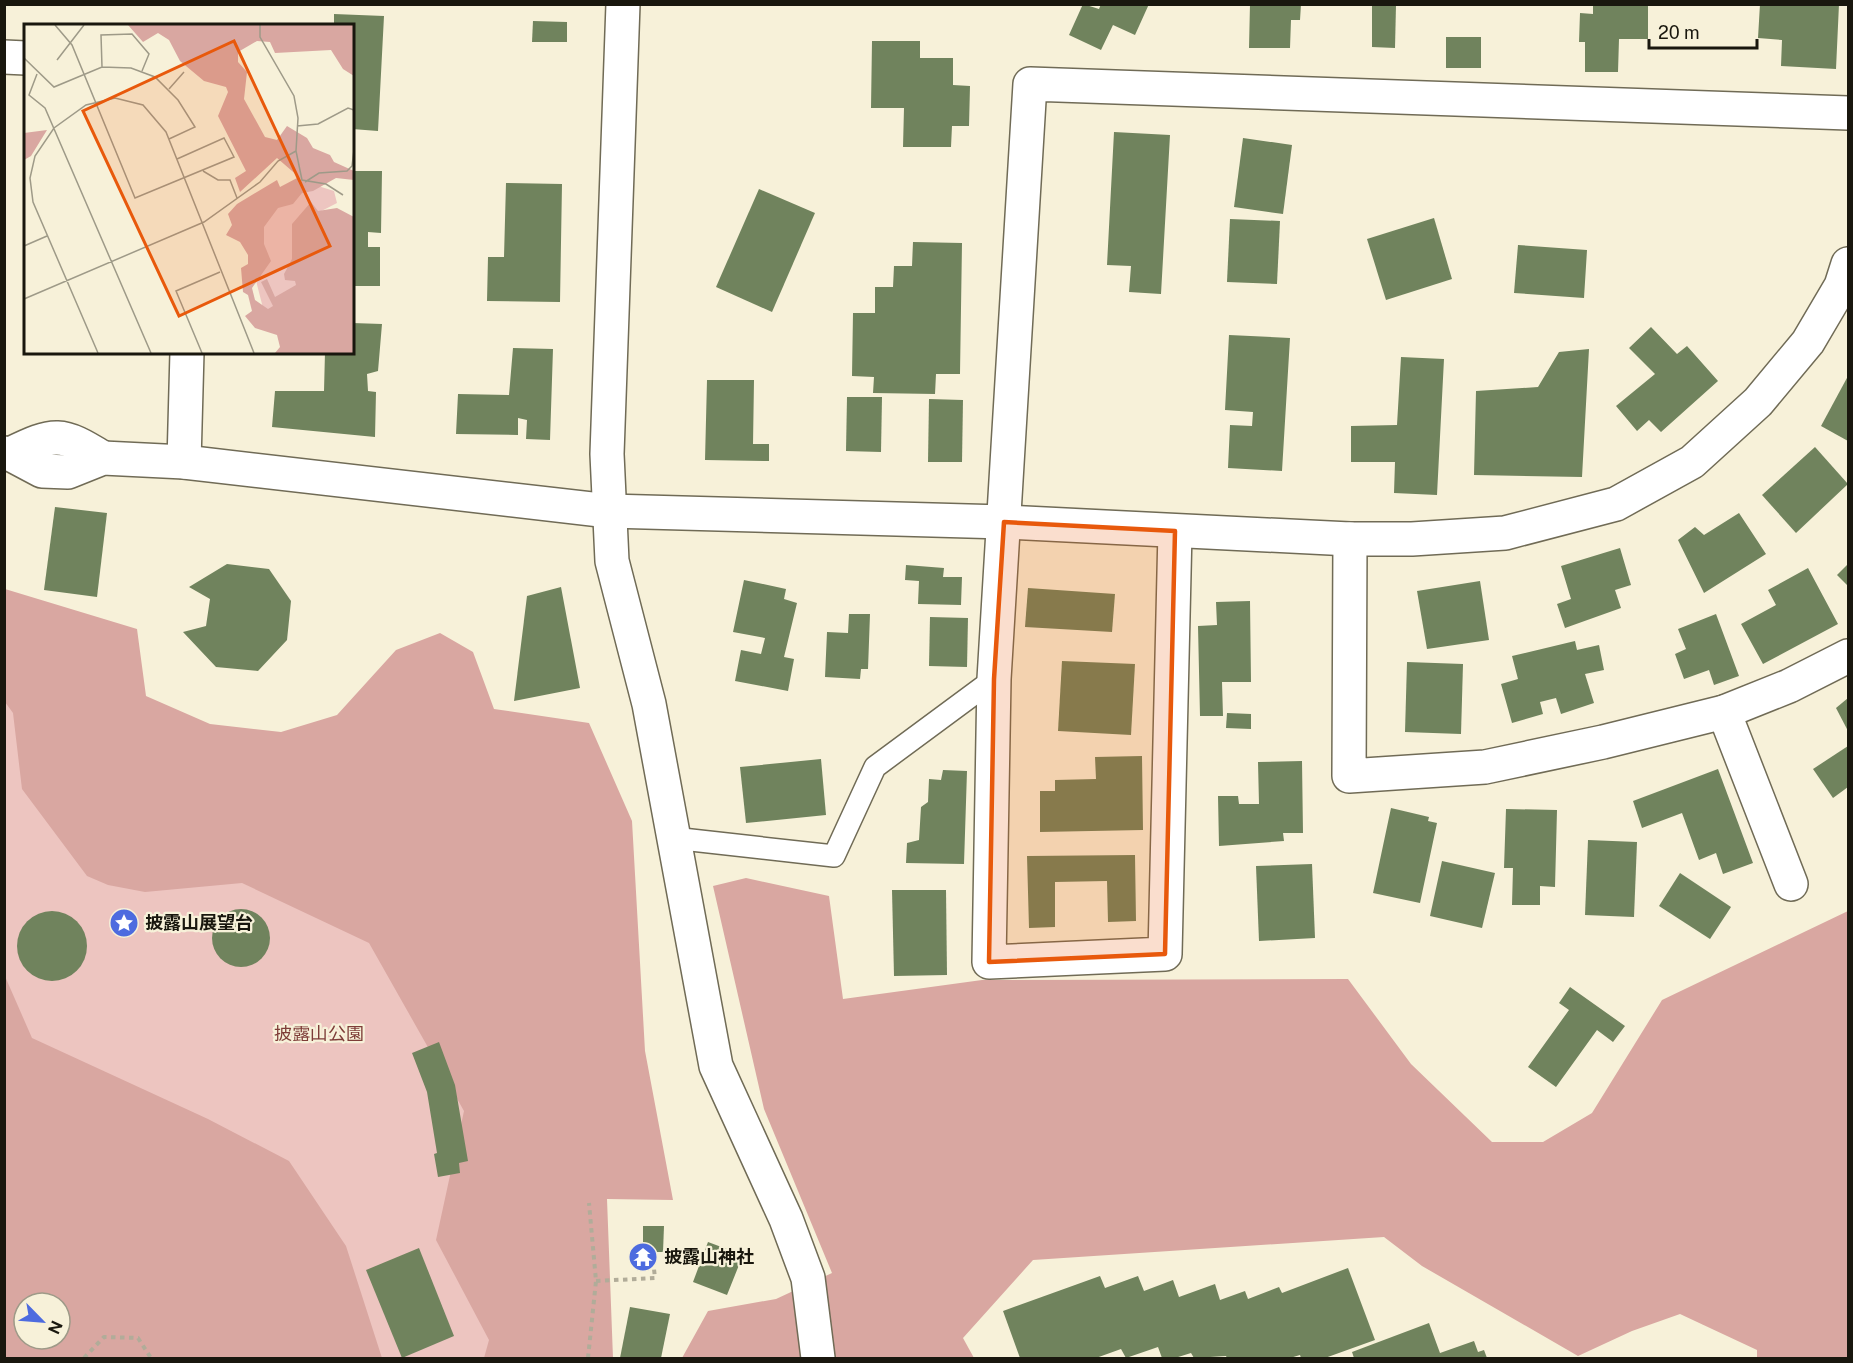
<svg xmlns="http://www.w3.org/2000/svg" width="1853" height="1363" viewBox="0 0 1853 1363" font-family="'Public Sans','Noto Sans JP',sans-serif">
<rect width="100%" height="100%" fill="#f7f1d9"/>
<path fill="#edc5c0" d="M4 695 462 893 519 1358H284L5 1056Z"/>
<g fill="#d9a7a1" fill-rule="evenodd">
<path d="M5 589 137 629 146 696 210 724 281 732 337 715 396 650 440 633 473 652 494 709 589 723 632 821 645 1051 673 1200 607 1199 613 1358H484L489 1340 436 1240 464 1111 369 943 242 883 145 892 108 885 87 876 22 789 13 713 5 702Z"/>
<path d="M746 878 829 896 843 999 982 980 1348 979 1411 1064 1492 1142H1543L1592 1113 1662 1000 1848 911V1358H1757V1350L1680 1314 1632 1331 1578 1356 1422 1266 1384 1237 1033 1260 963 1338 974 1358H682L708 1311 776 1299 832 1273 764 1109 713 886Z"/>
<path d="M4 974 32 1038 208 1119 289 1161 346 1246 382 1358H5ZM24 1303H60V1339H24Z"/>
</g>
<g fill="#70835d">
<path d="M1083 4 1099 9 1101 4H1149L1135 35 1113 25 1101 50 1069 35Z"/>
<path d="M1250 4H1301L1300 20H1291L1290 48H1249Z"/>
<path d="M1593 4H1648V39H1619L1618 72H1585V42H1579L1580 13 1593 14Z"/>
<path d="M1760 4H1839L1836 69 1781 66 1782 40 1758 38Z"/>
<path d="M1372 5H1396L1395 48 1372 47Z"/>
<path d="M334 14 384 16 378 131 352 129V26H334Z"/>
<path d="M533 21 567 22V42H532Z"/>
<rect x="1446" y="37" width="35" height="31"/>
<path d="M872 41H920V58H953V85L970 86 969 126H952L951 147H903L904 108H871Z"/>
<path d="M1114 132 1170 135 1161 294 1129 292 1131 266 1107 265Z"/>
<path d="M1243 138 1292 145 1283 214 1234 207Z"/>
<path d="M352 171H382L381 233 368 232V247H380V286H352Z"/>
<path d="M506 183 562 184 560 302 487 301 488 257H504Z"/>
<path d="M759 189 815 213 772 312 716 287Z"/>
<path d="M1434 218 1452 279 1386 300 1367 239Z"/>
<path d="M1230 219 1280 221 1277 284 1227 282Z"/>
<path d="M913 242 962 243 960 374H936L935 394 873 393 874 377 852 376 853 313H875V287H893L894 266H912Z"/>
<path d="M1518 245 1587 250 1584 298 1514 293Z"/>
<path d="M352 323 382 324 378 371 367 374 368 391 376 392 375 437 272 427 275 391H324L325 352H352Z"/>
<path d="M1651 327 1677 354 1687 346 1718 381 1661 432 1649 420 1637 431 1616 406 1655 374 1629 348Z"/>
<path d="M1229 335 1290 338 1282 471 1228 468 1230 425 1252 426 1253 412 1225 410Z"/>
<path d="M513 348 553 349 550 440 526 439 527 420 518 418V435L456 434 458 394 509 395Z"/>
<path d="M1589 349 1582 477 1474 475 1476 391 1538 387 1559 352Z"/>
<path d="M1401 357 1444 359 1437 495 1394 493 1395 462H1351V426L1397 425Z"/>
<path d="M1848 376V441L1821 426Z"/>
<path d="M707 380H754L753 444H769V461L705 460Z"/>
<path d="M847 397H882L881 452 846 451Z"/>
<path d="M929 399 963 400 962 462H928Z"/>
<path d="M1815 447 1848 484 1796 533 1762 495Z"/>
<path d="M55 507 107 513 97 597 44 590Z"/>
<path d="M1739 513 1766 554 1704 593 1678 540 1695 527 1704 535Z"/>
<path d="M1620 548 1631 585 1615 590 1621 608 1565 628 1557 604 1571 599 1561 566Z"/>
<path d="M227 564 269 569 291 601 287 640 258 671 216 667 183 632 206 626 210 599 189 587Z"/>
<path d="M1848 564V586L1837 575Z"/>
<path d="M906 565 944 568 943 577H962L961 605 918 604 919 581 905 580Z"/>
<path d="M1808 568 1838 624 1763 664 1741 624 1776 605 1768 590Z"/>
<path d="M744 580 786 589 784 599 797 603 784 657 794 659 788 691 735 681 741 650 761 654 765 638 733 632Z"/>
<path d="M1480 581 1489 640 1427 649 1417 591Z"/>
<path d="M561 587 580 688 514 701 527 596Z"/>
<path d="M1028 588 1115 594 1112 632 1025 627Z"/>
<path d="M1250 601 1251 682H1222L1223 716H1200L1198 626 1217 625 1216 602Z"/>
<path d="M849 614H870L868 669H861L860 679 825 677 827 632 848 633Z"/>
<path d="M1716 614 1739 676 1714 685 1709 670 1684 679 1675 654 1686 649 1678 629Z"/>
<path d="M930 617 968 618 967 667 929 666Z"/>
<path d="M1575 641 1577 650 1599 645 1604 670 1585 674 1594 703 1561 714 1556 698 1540 702 1543 714 1512 723 1501 684 1518 679 1512 656Z"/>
<path d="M1062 661 1135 664 1131 735 1058 731Z"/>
<path d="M1407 662 1463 664 1461 734 1405 732Z"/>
<path d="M1848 698V731L1836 708Z"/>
<path d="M1227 713 1251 714V729L1226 728Z"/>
<path d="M1848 746V787L1833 798 1813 769Z"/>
<path d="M1142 756 1143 830 1040 832V791H1055V780L1096 779 1095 757Z"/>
<path d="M821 759 826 815 746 823 740 767Z"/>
<path d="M1302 761 1303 833H1283L1284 841 1219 846 1218 796H1238L1239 804H1259L1258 762Z"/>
<path d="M1718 769 1753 863 1723 874 1716 853 1699 860 1682 813 1642 828 1633 801Z"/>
<path d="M943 770 967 771 964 864 906 863 907 843 919 840 921 807 928 802 929 779 941 780Z"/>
<path d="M1391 808 1429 817 1428 821 1437 823 1420 903 1373 893Z"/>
<path d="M1506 809 1557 810 1555 887 1540 886V905H1512L1513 868H1504Z"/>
<path d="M1588 840 1637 842 1634 917 1585 915Z"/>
<path d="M1135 855 1136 921 1108 922 1107 881 1055 882V927L1029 928 1027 856Z"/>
<path d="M1442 861 1495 873 1482 928 1430 916Z"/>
<path d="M1312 864 1315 938 1259 941 1256 866Z"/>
<path d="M1680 873 1731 907 1710 939 1659 906Z"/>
<path d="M892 890H946L947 975 894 976Z"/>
<circle cx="241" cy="938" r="29"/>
<circle cx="52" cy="946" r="35"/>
<path d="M1570 987 1625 1026 1613 1042 1597 1030 1556 1087 1528 1067 1569 1010 1559 1003Z"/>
<path d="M439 1042 455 1085 468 1161 459 1163 460 1173 438 1177 434 1154 437 1153 427 1092 412 1053Z"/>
<path d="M643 1226H664L663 1252H643Z"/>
<path d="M708 1242 743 1255 727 1295 693 1282Z"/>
<path d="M419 1248 454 1336 402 1358 366 1270Z"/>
<path d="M1348 1268 1375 1340 1325 1358H1301L1300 1355 1290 1358H1227L1226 1356 1194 1358 1191 1353 1175 1358H1162L1158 1347 1126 1358 1121 1349 1096 1358H1020L1003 1311 1100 1276 1105 1288 1138 1276 1144 1291 1173 1280 1179 1297 1215 1284 1220 1300 1245 1291 1248 1299 1279 1287 1282 1293Z"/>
<path d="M630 1307 670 1314 661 1358H620Z"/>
<path d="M1429 1323 1440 1353 1474 1341 1478 1352 1484 1350 1487 1358H1354L1352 1352Z"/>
</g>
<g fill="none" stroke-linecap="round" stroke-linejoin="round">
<g stroke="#706b56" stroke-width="24">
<path id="lane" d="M673 838 834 856 875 767 994 679"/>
</g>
<g stroke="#706b56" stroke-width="36">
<g id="street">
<path d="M4 57 26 58"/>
<path d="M4 453 10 454 42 471 68 472 103 458 184 462 609 511 1004 522 1350 539H1412L1505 533 1616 504 1692 462 1758 402 1808 342 1841 286 1848 264"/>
<path d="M10 454C55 432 61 432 103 458"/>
<path d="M184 462 187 352"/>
<path d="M1175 531 1165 954 989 962 994 679 1030 84 1848 113"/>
<path d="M1350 539 1349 776 1485 767 1603 742 1724 712 1789 686 1848 656"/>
<path d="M1724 712 1791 884"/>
</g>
</g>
<g stroke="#706b56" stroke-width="36">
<path id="secondary" d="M623 4 607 454 612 561 649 704 716 1066 786 1219 808 1278 818 1358"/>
</g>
<g stroke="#b1ac99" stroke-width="4" stroke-dasharray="4.5 4.5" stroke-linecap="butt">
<path d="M596 1281 655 1278 653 1260"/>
<path d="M84 1358 104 1337 138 1338 151 1358"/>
<path d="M588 1358 596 1281 589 1203"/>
</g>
<use href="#lane" stroke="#fff" stroke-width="21"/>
<use href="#street" stroke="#fff" stroke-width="33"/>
<use href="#secondary" stroke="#fff" stroke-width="33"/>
</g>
<path fill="#e8590c" fill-opacity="0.2" stroke="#e8590c" stroke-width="4.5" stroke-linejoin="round" d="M1004 522 1175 531 1165 954 989 962 994 679Z"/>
<defs>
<g id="sight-disc" transform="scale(1.5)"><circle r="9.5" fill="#4d6bdf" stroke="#f7f1d9"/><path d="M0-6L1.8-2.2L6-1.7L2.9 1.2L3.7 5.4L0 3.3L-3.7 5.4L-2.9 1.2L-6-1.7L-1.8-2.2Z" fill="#fff"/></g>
<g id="temple-disc" transform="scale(1.5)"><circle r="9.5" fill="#4d6bdf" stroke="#f7f1d9"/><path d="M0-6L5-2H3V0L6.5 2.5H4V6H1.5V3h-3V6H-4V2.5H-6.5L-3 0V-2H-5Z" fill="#fff"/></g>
</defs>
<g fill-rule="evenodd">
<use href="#sight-disc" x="124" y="923"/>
<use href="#temple-disc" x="643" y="1257"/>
</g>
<g text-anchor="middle" stroke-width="4.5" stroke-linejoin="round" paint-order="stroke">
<g font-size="18" font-weight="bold" fill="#19170e" stroke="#f7f1d9" text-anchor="start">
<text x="145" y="929">披露山展望台</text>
<text x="664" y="1263">披露山神社</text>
</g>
<g font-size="18" fill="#7e3d38" stroke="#f7f1d9">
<text x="319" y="1040">披露山公園</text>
</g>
</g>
<g transform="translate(24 24)">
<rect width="330" height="330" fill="#f7f1d9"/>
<path d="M291 161 310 167 313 179 278 197 273 280 240 288 228 241 230 195Z" fill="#edc5c0"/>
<path d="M104 1H330V52L319 45 307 26 251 29 246 18 233 17 214 28V38L223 48 220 75 241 113 253 116 263 102 283 114 289 124 306 131 310 138 330 147V156L312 154 289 167 278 169 269 180 254 184 240 203V220L247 237 228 264 231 276 244 285 249 282 237 258 243 255 251 273 272 261 271 257 261 256 260 250 268 235V200L287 178 294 187 313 184 330 193V329H251L256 323 253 311 231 304 221 292 228 287 224 271 219 268 217 244 224 240V231L216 218 202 211 208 201 204 190 213 180 253 156 256 163 275 153 253 134 216 168 211 154 222 147 194 92 204 68 202 63 180 57 156 37 145 16 134 9 119 18ZM23 106 7 132 0 136V109Z" fill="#d9a7a1"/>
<path fill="none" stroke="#9e9a88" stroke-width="1.5" d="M31 1 48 21 111 174 210 133 200 114 153 135M236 1V13L270 72 274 94 272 127 278 156 302 160 319 171M0 34 30 63 78 43 107 44 131 53 154 76 171 103 145 115M33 36 60 1M78 43 77 11 108 10 125 30 118 47M13 50 5 71 21 84 127 329M145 65 160 48M273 102 294 100 324 84 330 86M179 147 194 156H206L213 174M281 158 295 149 323 147 328 142 330 126M0 222 23 212M0 275 180 198 236 158 254 137 272 127M74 329 9 178 6 154 11 132 30 104 62 81 91 74 119 81 142 108 230 329M178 329 152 267 196 248"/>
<path fill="#e8590c" fill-opacity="0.15" stroke="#e8590c" stroke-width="3" d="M210 17 306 222 155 292 59 87Z"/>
<rect width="330" height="330" fill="none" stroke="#19170e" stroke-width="3"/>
</g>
<rect width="1853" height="1363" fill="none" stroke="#19170e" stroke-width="12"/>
<g transform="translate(42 1321) rotate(115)"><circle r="28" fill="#f7f1d9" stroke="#9e9a88" stroke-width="1.5"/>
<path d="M0-4.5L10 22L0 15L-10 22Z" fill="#4d6bdf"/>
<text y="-9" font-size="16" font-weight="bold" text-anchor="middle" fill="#19170e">N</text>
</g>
<path d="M1649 39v9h108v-9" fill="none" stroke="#19170e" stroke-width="3"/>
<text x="1658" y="39" font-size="18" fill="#19170e" stroke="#f7f1d9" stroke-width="4.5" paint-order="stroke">20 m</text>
</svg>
